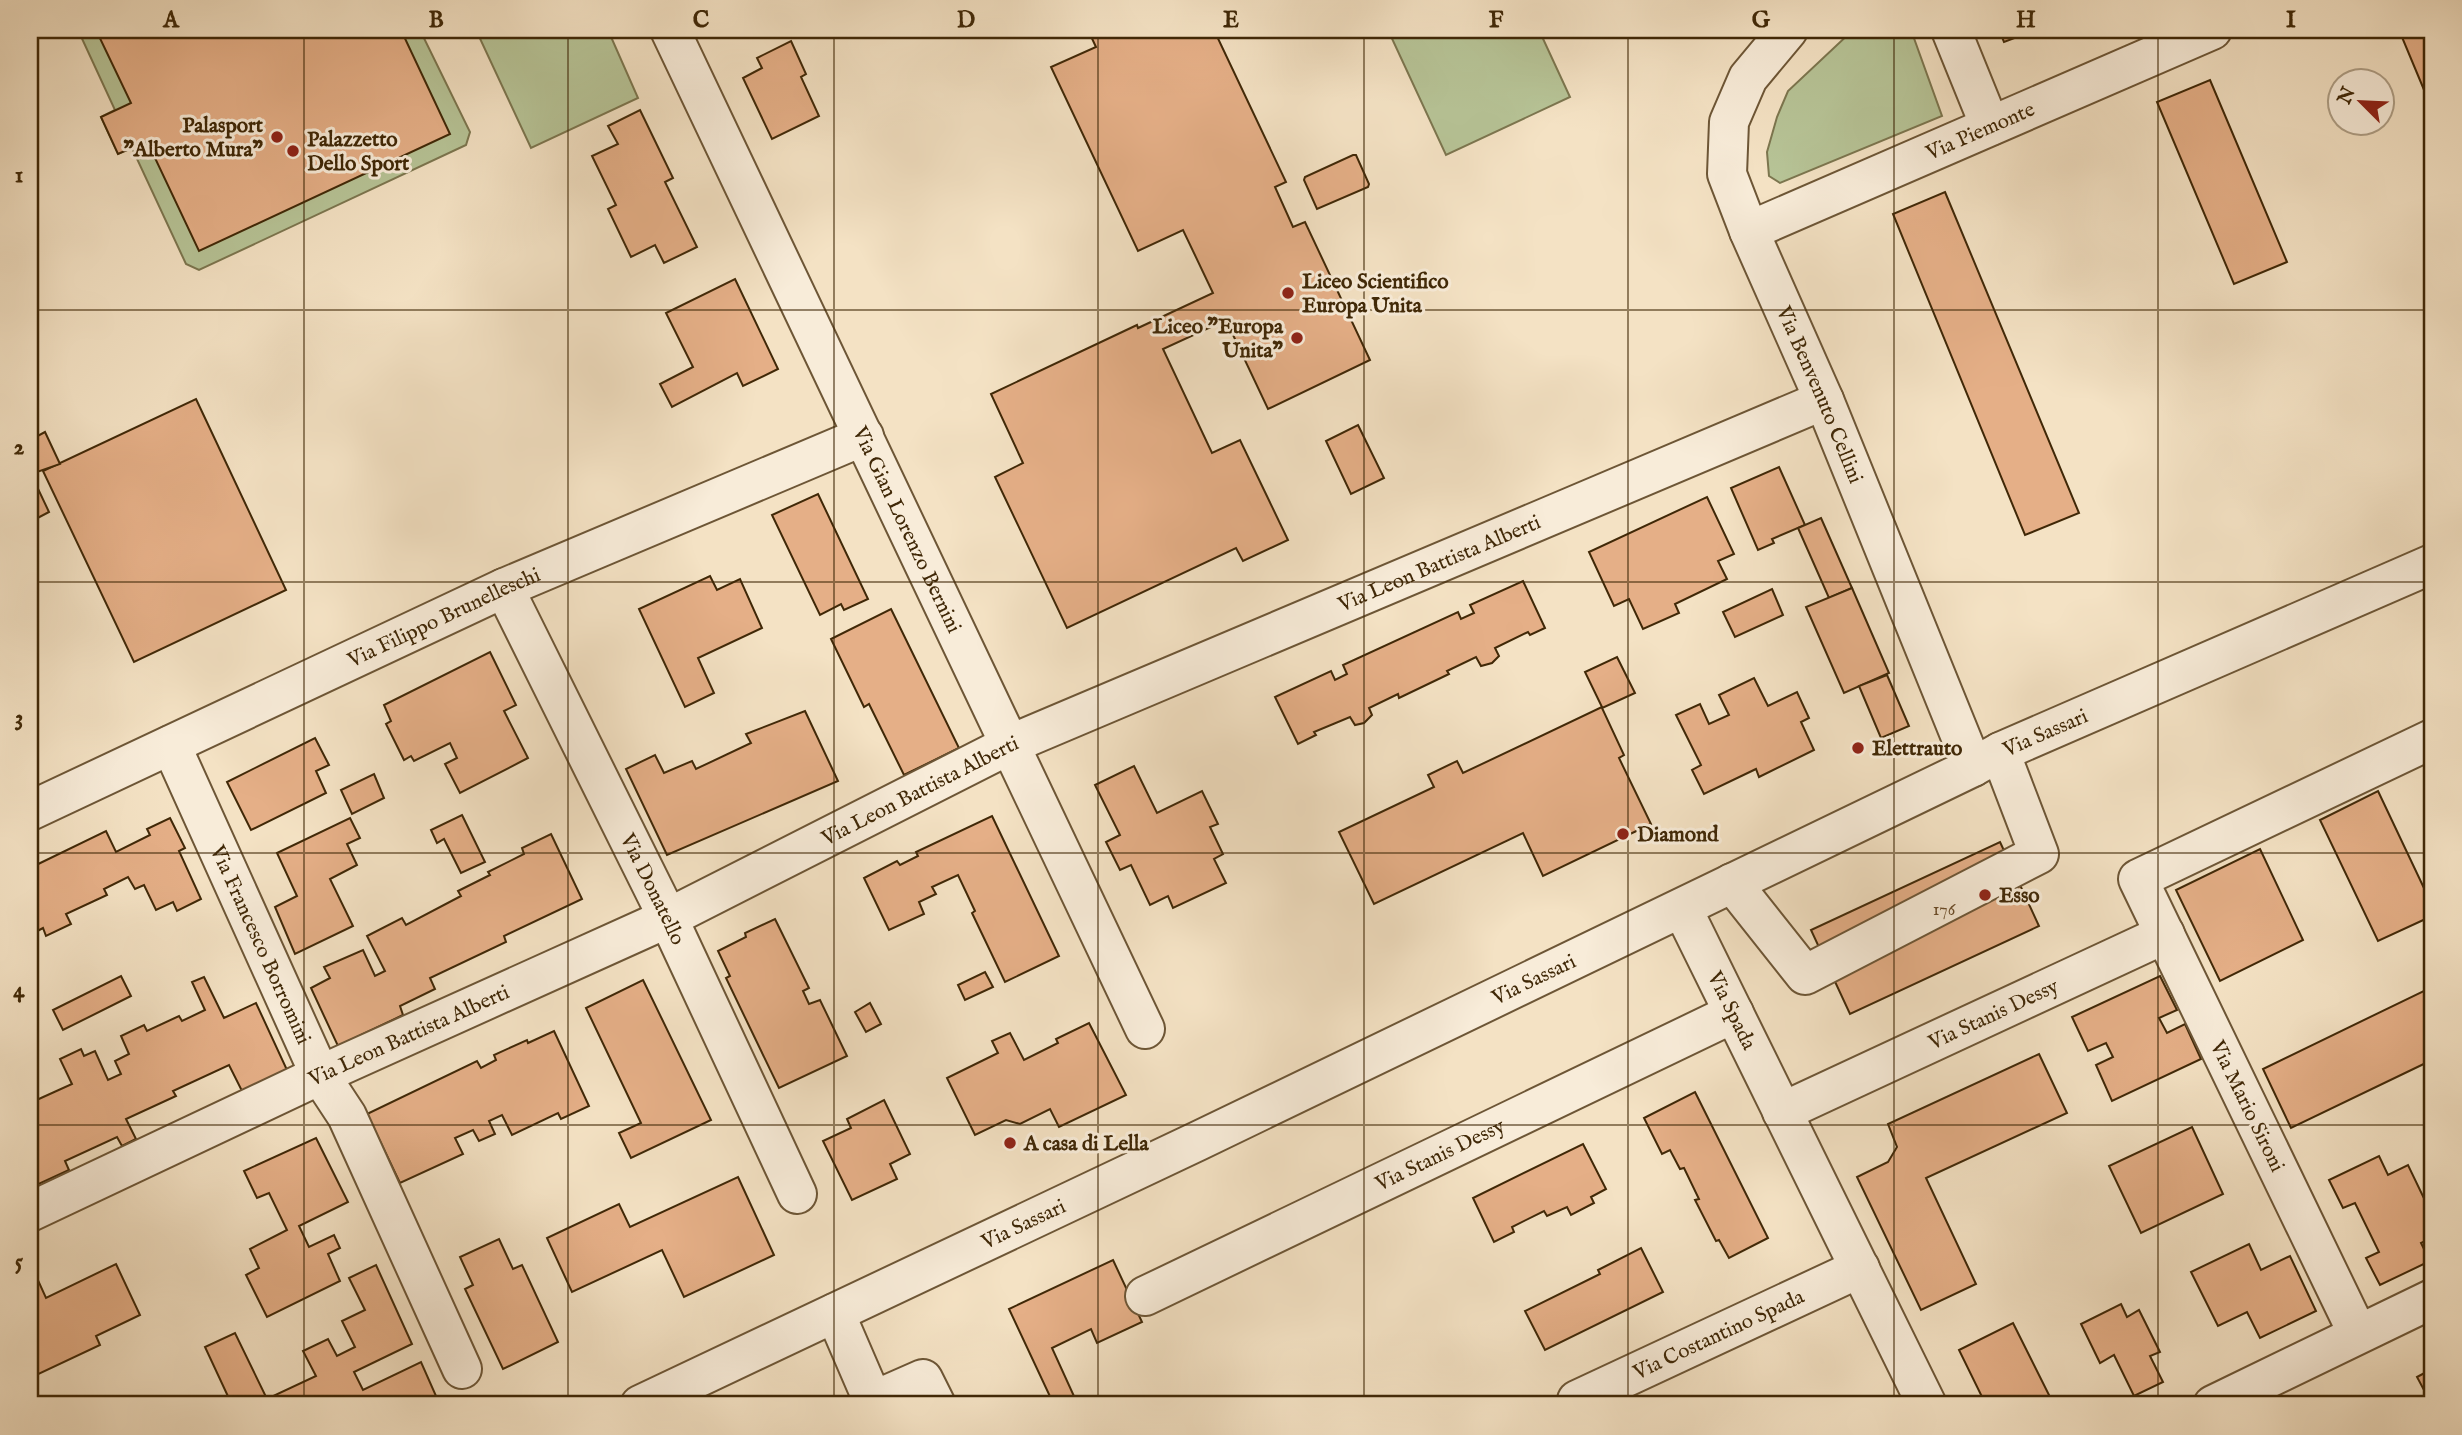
<svg xmlns="http://www.w3.org/2000/svg" width="2462" height="1435" viewBox="0 0 2462 1435" font-family="'IM FELL English',serif">
<rect width="100%" height="100%" fill="#f4e2c4"/>
<filter id="stains"><feTurbulence type="fractalNoise" baseFrequency=".00286" numOctaves="4"/><feColorMatrix values="0 0 0 0 .2 0 0 0 0 .09 0 0 0 0 .02 0 0 0 .5 -.17"/></filter>
<radialGradient id="worn" r=".72"><stop offset=".6" stop-color="#630" stop-opacity="0"/><stop offset="1" stop-color="#630" stop-opacity=".3"/></radialGradient>
<g fill="#b7c497" stroke="#7c764f" stroke-width="2">
<path d="M78 30H420L470 132 466 145 199 270 186 264 132 148 118 154 101 117 115 110Z"/>
<path d="M476 30H608L638 98 531 148Z"/>
<path d="M1388 30H1539L1570 97 1446 155Z"/>
<path d="M1853 30H1911L1942 116 1780 183 1769 176 1767 152 1777 117 1788 91Z"/>
</g>
<g fill="#e5af87" stroke="#402807" stroke-width="2">
<path d="M96 30H401L450 134 199 251 147 141 118 154 101 117 131 103Z"/>
<path d="M1088 30H1214L1286 182 1275 187 1293 227 1305 222 1370 360 1268 409 1226 320 1163 349 1212 453 1240 440 1288 540 1243 561 1236 548 1067 628 995 477 1023 463 991 394 1137 325 1138 328 1213 293 1183 230 1138 251 1051 67 1096 47Z"/>
<path d="M1999 30H2036L2004 42Z"/>
<path d="M2399 30H2432V109Z"/>
<path d="M791 41 806 74 801 77 819 116 772 139 743 78 762 68 757 58Z"/>
<path d="M2210 80 2287 262 2234 284 2157 102Z"/>
<path d="M640 110 673 178 665 182 697 247 664 263 655 245 631 257 608 209 616 205 592 156 618 144 608 126Z"/>
<path d="M1353 155H1356L1369 184 1368 187 1317 209 1304 180 1305 177Z"/>
<path d="M1945 192 2079 513 2025 535 1893 214Z"/>
<path d="M735 279 778 369 743 386 737 373 672 407 660 384 693 367 666 313Z"/>
<path d="M196 399 286 590 134 662 43 471Z"/>
<path d="M1358 425 1384 478 1351 494 1326 441Z"/>
<path d="M45 432 60 464 31 474 49 512 30 522V440Z"/>
<path d="M1779 467 1805 525 1772 539 1774 543 1758 550 1731 488Z"/>
<path d="M818 494 868 599 844 610 841 604 820 615 772 515Z"/>
<path d="M1707 497 1734 554 1718 561 1727 579 1675 604 1679 613 1643 629 1629 599 1614 606 1589 552Z"/>
<path d="M1821 518 1852 588 1829 598 1798 528Z"/>
<path d="M710 576 717 590 740 579 762 628 698 658 714 693 685 707 639 609Z"/>
<path d="M1523 581 1545 628 1530 635 1528 632 1495 648 1499 656 1492 663 1481 666 1476 657 1447 671 1449 674 1399 698 1398 694 1369 708 1372 715 1364 723 1355 725 1350 717 1314 732 1316 735 1298 744 1275 697 1331 671 1335 680 1347 674 1343 665 1458 612 1461 619 1474 613 1470 605Z"/>
<path d="M1852 588 1889 673 1844 693 1806 607Z"/>
<path d="M1772 589 1783 615 1735 637 1723 612Z"/>
<path d="M891 609 959 748 904 775 869 704 864 707 831 639Z"/>
<path d="M490 652 516 705 504 711 528 758 460 793 445 764 457 758 450 743 414 761 411 756 404 760 386 724 391 721 384 705Z"/>
<path d="M1617 657 1635 693 1602 708 1624 755 1619 758 1651 824 1543 876 1523 833 1374 904 1339 832 1434 787 1428 775 1457 761 1463 773 1602 707 1585 672Z"/>
<path d="M1887 675 1909 726 1881 738 1859 686Z"/>
<path d="M1754 678 1768 706 1797 692 1809 718 1801 722 1814 750 1759 777 1756 769 1704 794 1692 770 1701 765 1676 715 1700 704 1709 724 1729 715 1719 695Z"/>
<path d="M805 711 838 781 667 855 626 769 655 755 664 773 692 761 696 769 751 743 746 734Z"/>
<path d="M315 738 329 765 316 771 326 793 251 830 227 782Z"/>
<path d="M1134 766 1157 813 1202 791 1218 824 1210 827 1223 854 1214 859 1226 883 1173 908 1168 896 1150 905 1131 865 1120 870 1106 842 1120 835 1095 785Z"/>
<path d="M374 774 384 798 352 814 341 790Z"/>
<path d="M2378 791 2432 905V916L2378 941 2320 820Z"/>
<path d="M462 815 485 862 461 873 444 839 437 843 431 830Z"/>
<path d="M992 816 1059 956 1005 982 972 913 975 911 958 875 932 887 936 894 919 902 924 914 889 930 864 878 897 861 900 865 918 856 916 852Z"/>
<path d="M170 818 185 848 179 851 201 899 177 911 173 902 156 910 144 885 135 889 128 877 104 889 107 895 66 914 71 924 46 936 43 928 30 935V868L106 831 116 852 150 835 147 829Z"/>
<path d="M350 818 360 838 347 844 357 865 330 879 353 926 295 954 275 907 297 896 277 853Z"/>
<path d="M551 834 582 899 504 936 506 942 430 978 435 989 400 1006 403 1015 338 1046 311 988 330 978 324 967 363 950 375 976 385 971 367 936 402 918 406 925 461 896 458 891 490 875 488 872 524 854 522 848Z"/>
<path d="M2000 842 2039 926 1850 1014 1811 930Z"/>
<path d="M2260 849 2303 940 2220 981 2176 890Z"/>
<path d="M775 919 809 988 803 991 809 1004 820 1000 847 1056 779 1088 726 978 730 976 718 951 746 937 745 933Z"/>
<path d="M985 972 993 987 965 1000 958 985Z"/>
<path d="M121 976 131 996 63 1030 53 1010Z"/>
<path d="M2160 976 2177 1010 2159 1018 2167 1033 2185 1024 2201 1059 2112 1101 2096 1065 2113 1057 2106 1043 2088 1051 2072 1017Z"/>
<path d="M204 977 224 1018 256 1003 287 1070 242 1091 229 1065 173 1091 176 1096 126 1119 136 1139 122 1146 117 1137 65 1161 69 1170 30 1188V1103L72 1084 60 1059 81 1049 84 1056 95 1051 108 1080 121 1074 115 1061 129 1054 121 1036 144 1025 147 1031 179 1016 182 1021 205 1010 192 982Z"/>
<path d="M643 980 711 1120 631 1158 619 1133 641 1123 586 1008Z"/>
<path d="M2432 987V1060L2291 1128 2263 1069Z"/>
<path d="M870 1003 881 1024 866 1032 855 1012Z"/>
<path d="M1089 1023 1126 1095 1059 1127 1050 1109 1020 1124 1006 1120 975 1135 947 1078 998 1053 992 1041 1010 1033 1024 1060 1058 1043 1056 1039Z"/>
<path d="M554 1031 589 1106 561 1119 558 1113 512 1135 502 1115 489 1121 495 1134 479 1141 473 1130 455 1138 463 1154 400 1183 367 1114 477 1061 481 1068 496 1060 494 1055 527 1040 528 1043Z"/>
<path d="M2039 1054 2067 1113 1926 1178 1976 1284 1921 1310 1857 1177 1888 1162 1897 1147 1888 1124Z"/>
<path d="M1695 1092 1768 1238 1729 1258 1719 1240 1716 1241 1695 1200 1699 1199 1684 1168 1680 1169 1670 1150 1662 1154 1644 1118Z"/>
<path d="M884 1100 910 1154 890 1164 897 1179 852 1200 823 1141 851 1128 847 1119Z"/>
<path d="M2192 1127 2223 1194 2141 1233 2109 1166Z"/>
<path d="M316 1138 348 1202 299 1226 309 1247 334 1235 340 1248 328 1254 340 1281 267 1317 246 1275 259 1268 250 1249 287 1230 269 1193 257 1198 244 1171Z"/>
<path d="M1583 1144 1606 1189 1591 1197 1594 1203 1571 1215 1567 1207 1547 1216 1544 1211 1512 1227 1514 1232 1494 1242 1473 1198Z"/>
<path d="M2379 1156 2388 1175 2408 1165 2432 1215V1238L2421 1243 2430 1261 2380 1285 2366 1258 2379 1252 2355 1203 2343 1208 2329 1180Z"/>
<path d="M738 1177 774 1255 684 1297 662 1250 572 1292 547 1238 619 1204 630 1227Z"/>
<path d="M499 1239 513 1269 522 1265 558 1342 503 1369 465 1289 473 1285 460 1257Z"/>
<path d="M2249 1244 2261 1270 2290 1256 2316 1311 2260 1338 2247 1312 2218 1326 2191 1272Z"/>
<path d="M1641 1248 1663 1292 1545 1350 1525 1311 1600 1274 1598 1270Z"/>
<path d="M1113 1260 1142 1322 1097 1343 1091 1329 1052 1348 1078 1405H1054L1009 1309Z"/>
<path d="M116 1264 140 1315 96 1336 100 1345 30 1378V1281L37 1278 46 1298Z"/>
<path d="M376 1265 412 1344 354 1372 363 1390 421 1362 440 1405H232L205 1347 235 1333 267 1399 316 1376 303 1351 328 1339 337 1356 355 1347 342 1321 365 1310 349 1278Z"/>
<path d="M2121 1304 2127 1317 2139 1310 2160 1352 2150 1356 2163 1382 2134 1396 2114 1355 2100 1363 2081 1324Z"/>
<path d="M2013 1323 2054 1405H1986L1959 1350Z"/>
<path d="M2432 1369V1405L2417 1377Z"/>
</g>
<g fill="none" stroke-linecap="round" stroke-linejoin="round">
<g stroke="#6d5636" stroke-width="42">
<g id="minor">
<path id="s1" d="M670 30 1145 1029"/>
<path id="s2" d="M1788 30 1748 78 1729 122 1727 174 1749 231 1824 400 1973 767"/>
<path d="M1951 30 1990 126"/>
<path id="s3" d="M1749 231 2212 30"/>
<path id="s4" d="M504 588 668 918 797 1194"/>
<path id="s5" d="M171 745 320 1075 347 1116 462 1369"/>
<path id="s6" d="M30 811 504 588 864 436"/>
<path d="M1732 883 1805 975 2039 854 2000 752"/>
<path id="s7" d="M1682 908 1927 1405"/>
<path id="s8" d="M1782 1112 2165 934"/>
<path id="s9" d="M30 1212 320 1075 668 918 1011 744 1824 400"/>
<path id="s10" d="M1145 1296 1734 1013"/>
<path d="M835 1313 873 1401 923 1379 936 1405"/>
<path d="M2358 1334 2138 879 2432 739"/>
<path id="s11" d="M1577 1400 1860 1268"/>
<path id="s12" d="M640 1405 1198 1141 1973 767 2000 752 2432 564"/>
<path d="M2213 1405 2432 1299"/>
</g>
</g>
<use href="#minor" stroke="#f8ecd9" stroke-width="38"/>
</g>
<path fill="none" stroke="#402807" stroke-width="2" stroke-opacity="0.55" d="M304 30V1405M568 30V1405M834 30V1405M1098 30V1405M1364 30V1405M1628 30V1405M1894 30V1405M2158 30V1405M30 310H2432M30 582H2432M30 853H2432M30 1125H2432"/>
<g fill="#8f2418" stroke="#f8ecd9" stroke-width="2.5">
<circle cx="277" cy="137" r="7"/>
<circle cx="293" cy="151" r="7"/>
<circle cx="1288" cy="293" r="7"/>
<circle cx="1297" cy="338" r="7"/>
<circle cx="1858" cy="748" r="7"/>
<circle cx="1623" cy="834" r="7"/>
<circle cx="1985" cy="895" r="7"/>
<circle cx="1010" cy="1143" r="7"/>
</g>
<g text-anchor="middle" stroke-width="6" stroke-linejoin="round" paint-order="stroke">
<g font-size="18" fill="#694a27">
<text x="1944" y="915">176</text>
</g>
<g font-size="21" font-weight="bold" fill="#402807" stroke="#f8ecd9" text-anchor="start">
<text x="263" y="132" text-anchor="end">Palasport<tspan x="263" dy="24">"Alberto Mura"</tspan></text>
<text x="307" y="146">Palazzetto<tspan x="307" dy="24">Dello Sport</tspan></text>
<text x="1302" y="288">Liceo Scientifico<tspan x="1302" dy="24">Europa Unita</tspan></text>
<text x="1283" y="333" text-anchor="end">Liceo "Europa<tspan x="1283" dy="24">Unita"</tspan></text>
<text x="1872" y="755">Elettrauto</text>
<text x="1637" y="841">Diamond</text>
<text x="1999" y="902">Esso</text>
<text x="1024" y="1150">A casa di Lella</text>
</g>
<g font-size="21" fill="#402807" stroke="#f8ecd9">
<text dy="7" stroke="none"><textPath href="#s3" startOffset="252">Via Piemonte</textPath></text>
<text dy="7" stroke="none"><textPath href="#s2" startOffset="402">Via Benvenuto Cellini</textPath></text>
<text dy="7" stroke="none"><textPath href="#s1" startOffset="553">Via Gian Lorenzo Bernini</textPath></text>
<text dy="7" stroke="none"><textPath href="#s9" startOffset="1552">Via Leon Battista Alberti</textPath></text>
<text dy="7" stroke="none"><textPath href="#s6" startOffset="457">Via Filippo Brunelleschi</textPath></text>
<text dy="7" stroke="none"><textPath href="#s12" startOffset="1558">Via Sassari</textPath></text>
<text dy="7" stroke="none"><textPath href="#s9" startOffset="985">Via Leon Battista Alberti</textPath></text>
<text dy="7" stroke="none"><textPath href="#s4" startOffset="336">Via Donatello</textPath></text>
<text dy="7" stroke="none"><textPath href="#s5" startOffset="219">Via Francesco Borromini</textPath></text>
<text dy="7" stroke="none"><textPath href="#s12" startOffset="990">Via Sassari</textPath></text>
<text dy="7" stroke="none"><textPath href="#s7" startOffset="114">Via Spada</textPath></text>
<text dy="7" stroke="none"><textPath href="#s8" startOffset="233">Via Stanis Dessy</textPath></text>
<text dy="7" stroke="none"><textPath href="#s9" startOffset="418">Via Leon Battista Alberti</textPath></text>
<text transform="translate(2248 1106) rotate(64)" y="7">Via Mario Sironi</text>
<text dy="7" stroke="none"><textPath href="#s10" startOffset="327">Via Stanis Dessy</textPath></text>
<text dy="7" stroke="none"><textPath href="#s12" startOffset="424">Via Sassari</textPath></text>
<text dy="7" stroke="none"><textPath href="#s11" startOffset="156">Via Costantino Spada</textPath></text>
</g>
</g>
<rect width="2462" height="1435" fill="none" stroke="#f4e2c4" stroke-width="77"/>
<g transform="translate(2361 102) rotate(294)"><circle r="33" fill="#f8ecd9" stroke="#ae9e85" stroke-width="2"/>
<path d="M0-5L12 26L0 18L-12 26Z" fill="#8f2418"/>
<text y="-10" font-size="19" font-weight="bold" text-anchor="middle" fill="#402807">N</text>
</g>
<rect x="38" y="38" width="2386" height="1358" fill="none" stroke="#402807" stroke-width="2.5"/>
<g font-size="23" text-anchor="middle" font-weight="bold" fill="#402807">
<text x="171" y="27">A</text>
<text x="436" y="27">B</text>
<text x="701" y="27">C</text>
<text x="966" y="27">D</text>
<text x="1231" y="27">E</text>
<text x="1496" y="27">F</text>
<text x="1761" y="27">G</text>
<text x="2026" y="27">H</text>
<text x="2291" y="27">I</text>
<text x="19" y="182">1</text>
<text x="19" y="454">2</text>
<text x="19" y="725">3</text>
<text x="19" y="997">4</text>
<text x="19" y="1269">5</text>
</g>
<rect width="100%" height="100%" filter="url(#stains)"/>
<rect width="100%" height="100%" fill="url(#worn)"/>
</svg>
